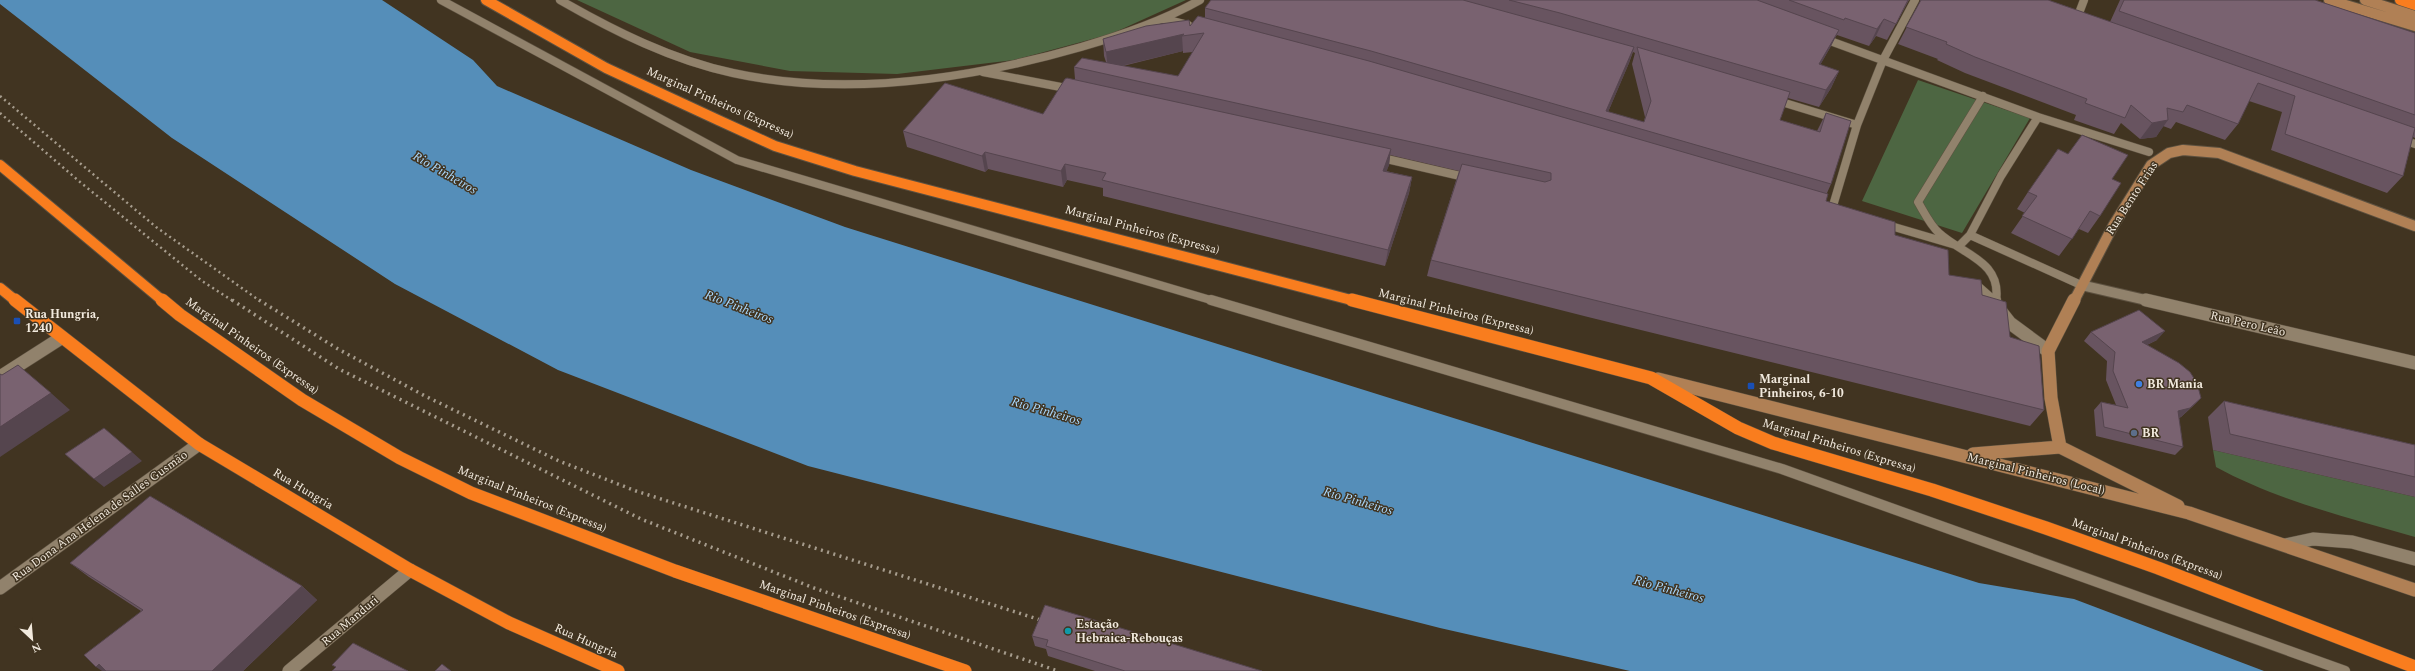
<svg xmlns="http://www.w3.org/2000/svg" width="2415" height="671" viewBox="0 0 2415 671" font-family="Spectral,serif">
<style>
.green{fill:#4d6642}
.water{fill:#558eb9}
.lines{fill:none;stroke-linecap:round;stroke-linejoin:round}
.lane-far1-casing{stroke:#5d5140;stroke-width:9}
.lane-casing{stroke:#5d5140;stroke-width:11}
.street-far1-casing{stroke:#5d5140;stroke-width:12}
.street-casing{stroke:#5d5140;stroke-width:14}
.secondary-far1-casing{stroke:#5d5140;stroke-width:12}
.secondary-casing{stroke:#5d5140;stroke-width:14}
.highway-far1-casing{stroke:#5d5140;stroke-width:12}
.highway-casing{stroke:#5d5140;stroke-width:14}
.lane-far1{stroke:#91826c;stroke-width:8}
.lane{stroke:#91826c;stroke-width:10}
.street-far1{stroke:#91826c;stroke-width:10}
.street{stroke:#91826c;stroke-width:13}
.secondary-far1{stroke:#b08055;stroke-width:10}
.secondary{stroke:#b08055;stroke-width:13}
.highway-far1{stroke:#f97d1e;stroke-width:10}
.highway{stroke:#f97d1e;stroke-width:13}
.rail-far1{stroke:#a69c8d;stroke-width:2.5;stroke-dasharray:2 3.5;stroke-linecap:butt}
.rail{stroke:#a69c8d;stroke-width:3.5;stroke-dasharray:2 4.5;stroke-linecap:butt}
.wall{fill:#685460;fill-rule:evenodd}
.shaded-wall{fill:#55454e}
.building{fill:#796270;stroke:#55454e}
.transit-dot{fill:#1a4fb4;stroke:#413421;stroke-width:1.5}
.shop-dot{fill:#3f7fe0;stroke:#413421;stroke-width:1.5}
.service-dot{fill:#5c6f8a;stroke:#413421;stroke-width:1.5}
.culture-dot{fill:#0f9aa8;stroke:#413421;stroke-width:1.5}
.labels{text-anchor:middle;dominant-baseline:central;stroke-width:3;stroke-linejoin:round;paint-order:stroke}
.street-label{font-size:12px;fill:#f2eade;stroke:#413421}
.poi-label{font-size:12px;font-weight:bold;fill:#f2eade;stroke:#413421;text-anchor:start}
.water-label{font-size:13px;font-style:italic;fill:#aad9fe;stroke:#413421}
</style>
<rect width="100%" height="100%" fill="#413421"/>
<path class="green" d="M577,0H1186L1111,34L1014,60L897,74L790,71L690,52Z
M1918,80L2030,118L1962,233L1862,201Z
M2213,450L2415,497V537C2349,518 2276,500 2216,467Z"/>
<path class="water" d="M0,0H382L473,60L497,86L691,170L845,227L1979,583L2074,599L2264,671H1630L1440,628L808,466L558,370L395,284L172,138L0,4Z"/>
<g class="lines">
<defs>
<path id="lane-far1" d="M441,0L737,160L1214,301
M560,0C614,31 672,60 733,73C848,98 970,79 1081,47C1122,35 1163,21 1200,0
M1164,19L1188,25
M2076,21L2084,0
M1822,38L2038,117L2149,152
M983,72L1071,89
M1983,96L1918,202C1924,212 1930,225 1939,233C1963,255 2002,261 1996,301
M1775,100L1857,125
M2401,139L2415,144
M1378,157L1469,178
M1832,209L1857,125L1883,60L1915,0
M1884,224L1959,246
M1970,235L2081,285
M1959,246L1970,235L2001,176L2038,117
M1978,286L1995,301"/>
<path id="lane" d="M1211,300L1782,469L2345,671
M1994,300L1996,302V300"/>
<path id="street-far1" d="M2081,285L2150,301"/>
<path id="street" d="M2146,300L2415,363
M1999,309L2010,323L2048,351
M0,377L61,338
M2285,545L2313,539L2352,542L2415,559
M0,588L199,444
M289,671L410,570"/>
<path id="secondary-far1" d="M2329,0L2415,26
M2365,0L2415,16
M2074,301L2113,226L2151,165L2169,153L2183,150L2219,153L2415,226"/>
<path id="secondary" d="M1658,379L2189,513L2415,590
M2060,447L2051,398L2048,351L2074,300
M1973,454L2060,447L2178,506"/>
<path id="highway-far1" d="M486,0L606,68L718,120L775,146L855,171L1355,301
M2400,0L2415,5
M0,165L163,301
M0,288L16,301"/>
<path id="highway" d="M15,300L199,444L410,570L509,623L618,671
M162,300L180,315L302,400L400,458L471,493L675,571L965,671
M1352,300L1651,378L1738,428L1773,443L1932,490L2046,528L2158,568L2415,667"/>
</defs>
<use href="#lane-far1" class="lane-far1-casing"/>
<use href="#lane" class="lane-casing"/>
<use href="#street-far1" class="street-far1-casing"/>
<use href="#street" class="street-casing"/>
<use href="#secondary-far1" class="secondary-far1-casing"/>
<use href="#secondary" class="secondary-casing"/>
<use href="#highway-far1" class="highway-far1-casing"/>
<use href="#highway" class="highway-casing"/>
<use href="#lane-far1" class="lane-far1"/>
<use href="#lane" class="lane"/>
<use href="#street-far1" class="street-far1"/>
<use href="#street" class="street"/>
<use href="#secondary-far1" class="secondary-far1"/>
<use href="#secondary" class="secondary"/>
<use href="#highway-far1" class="highway-far1"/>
<use href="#highway" class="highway"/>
<path class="rail-far1" d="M0,96L156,227L260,301
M0,113L80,182L202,281L233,301"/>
<path class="rail" d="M232,300L339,369L641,519L814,588L1058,671
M259,300L338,349L425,396L559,461L636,491L1050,623"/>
</g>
<path class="wall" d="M1211,0H1909L1887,40L1876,36L1869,46L1837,35L1836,36L1831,46L1820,65L1839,71L1831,88L1819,107L1788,98L1780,120L1817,131L1826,113L1831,184L1827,193L1826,201L1895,235L1949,275L1982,295L2010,337L2044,410L2030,426L1588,317L1427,276L1431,260L1459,171L1390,155L1389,165L1386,171L1412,177L1409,193L1385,266L1103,196V188L1067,180L1063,187L988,169L985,172L907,147L903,131L1043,114L1075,79L1074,67L1106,62L1104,56L1103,39L1190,26L1205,18V8ZM1183,51V53L1193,52L1178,76L1123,66ZM1633,52L1635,53L1632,64L1645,117L1644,122L1608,112L1629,63Z
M1920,0H2048L2110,22L2120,0H2315L2415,33V138L2413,137L2403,176L2387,193L2271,150L2282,112L2249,101L2238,124L2225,140L2176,122L2171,129L2163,126L2156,137L2140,139L2121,123L2114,134L2074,120L2076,115L1965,73L1937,60L1938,59L1898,44L1920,2Z
M2112,179L2100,216L2088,233L2079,229L2059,256L2011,233L2025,213L2017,209L2028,192Z
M2091,332L2157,340L2147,345L2201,398L2192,407L2181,417L2179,418L2183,447L2175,455L2096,436L2094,410L2101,402L2116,405L2106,380L2107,361L2084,341Z
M2224,401L2415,445V497L2213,450L2208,417Z
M70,563L302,586L317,600L243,671H102L141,611L89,577Z
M1032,636L1262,671H1095L1048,656L1046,649L1035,646Z"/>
<path class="shaded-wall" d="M1884,19L1876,36L1869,46L1877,29Z
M1839,30L1831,46L1811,81L1819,64Z
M1184,34L1182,36L1183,51L1108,69L1106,52Z
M1634,47L1629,63L1605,119L1606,111Z
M1839,71L1831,88L1819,107L1826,90Z
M2168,120L2156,137L2140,139L2152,123Z
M1391,149L1389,165L1381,187L1383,171Z
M985,152L988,169L985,172L982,156Z
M1065,164L1067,180L1063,187L1061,171Z
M1412,177L1409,193L1385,266L1388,250Z
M2165,331L2157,340L2134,351L2142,342Z
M51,393L70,410L0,457V427Z
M2201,398L2181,417L2170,420L2178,411Z
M132,452L142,461L104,487L94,479Z
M302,586L317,600L243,671H212Z
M99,664L109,671H102L96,667Z"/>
<path class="building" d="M1211,0H1463L1634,47L1606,111L1644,122L1651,101L1637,47L1790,92L1780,120L1820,132L1826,113L1851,121L1831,184L1371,51L1205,8Z
M1509,0H1757L1839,30L1819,64L1839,71L1826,90L1560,13Z
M1789,0H1908L1896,24L1884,19L1877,29L1845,18L1844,20Z
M1921,0H2048L2415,128L2403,176L2285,134L2295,96L2258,83L2238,124L2187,105L2183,112L2167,108L2168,120L2152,123L2131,105L2125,118L2085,103L2087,99L1975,57L1946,44L1947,42L1906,27Z
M2124,0H2315L2415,33V115L2119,11Z
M1198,16L1369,61L1828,194L1826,201L1895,222V235L1948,250L1949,275L1981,280L1982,295L2006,302L2010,337L2039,346L2044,410L1594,300L1431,260L1462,164L1545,182L1551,180V173L1074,67L1082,58L1178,76L1204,33L1182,36L1184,34L1106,52L1103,39L1146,26L1189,20L1190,26Z
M1067,78L1391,149L1383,171L1412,177L1388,250L1102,180L1106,173L1065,164L1061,171L985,152L982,156L903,131L945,83L1043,114L1065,79Z
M2082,135L2128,155L2112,179L2121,183L2100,216L2090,211L2072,239L2022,216L2037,196L2028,192L2058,149L2068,154Z
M2139,310L2165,331L2142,342L2179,363L2190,372L2197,383L2201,398L2190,408L2178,411L2183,447L2104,427L2101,402L2128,408L2113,371L2115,352L2091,332Z
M18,365L51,393L0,427V374L2,375Z
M2224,401L2415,445V477L2230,434Z
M104,428L132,452L94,479L65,454Z
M150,496L302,586L212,671H106L99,664L96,667L84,655L143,610L70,563Z
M1045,605L1262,671H1125L1046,646L1048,640L1032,636Z
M353,643L408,671H332L336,667L332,665Z
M442,664L451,671H435Z"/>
<g class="transit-dot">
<rect x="13" y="317" width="8" height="8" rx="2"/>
<rect x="1747" y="382" width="8" height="8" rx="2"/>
</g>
<circle class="shop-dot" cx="2139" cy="384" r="4"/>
<circle class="service-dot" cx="2134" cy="433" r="4"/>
<circle class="culture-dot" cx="1068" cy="631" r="4"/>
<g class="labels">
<g class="street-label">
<text transform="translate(720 103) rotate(24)">Marginal Pinheiros (Expressa)</text>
<text transform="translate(2132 198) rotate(-57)">Rua Bento Frias</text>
<text transform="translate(1142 230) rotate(15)">Marginal Pinheiros (Expressa)</text>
<text transform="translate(1456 312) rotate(14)">Marginal Pinheiros (Expressa)</text>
<text transform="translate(2248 324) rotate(13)">Rua Pero Leão</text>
<text transform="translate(252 346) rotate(35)">Marginal Pinheiros (Expressa)</text>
<text transform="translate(1839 446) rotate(17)">Marginal Pinheiros (Expressa)</text>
<text transform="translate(2036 474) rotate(14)">Marginal Pinheiros (Local)</text>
<text transform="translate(303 489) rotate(31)">Rua Hungria</text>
<text transform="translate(532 499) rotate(22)">Marginal Pinheiros (Expressa)</text>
<text transform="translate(100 516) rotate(-36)">Rua Dona Ana Helena de Salles Gusmão</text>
<text transform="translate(2147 549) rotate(20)">Marginal Pinheiros (Expressa)</text>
<text transform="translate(835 610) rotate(19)">Marginal Pinheiros (Expressa)</text>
<text transform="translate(350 621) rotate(-40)">Rua Manduri</text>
<text transform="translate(586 641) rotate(24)">Rua Hungria</text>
</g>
<g class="poi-label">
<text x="25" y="314">Rua Hungria,<tspan x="25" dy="14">1240</tspan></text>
<text x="1759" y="379">Marginal<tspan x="1759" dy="14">Pinheiros, 6-10</tspan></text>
<text x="2147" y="384">BR Mania</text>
<text x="2142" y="433">BR</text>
<text x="1076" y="624">Estação<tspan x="1076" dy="14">Hebraica-Rebouças</tspan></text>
</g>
<g class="water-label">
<text transform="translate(445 173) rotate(30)">Rio Pinheiros</text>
<text transform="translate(739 307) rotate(21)">Rio Pinheiros</text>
<text transform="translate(1046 411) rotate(16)">Rio Pinheiros</text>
<text transform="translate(1358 501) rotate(16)">Rio Pinheiros</text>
<text transform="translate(1669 589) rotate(15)">Rio Pinheiros</text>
</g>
</g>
<g transform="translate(32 639) rotate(154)" stroke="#413421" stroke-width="3" paint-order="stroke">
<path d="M0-3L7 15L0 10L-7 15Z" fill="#f2eade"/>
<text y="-6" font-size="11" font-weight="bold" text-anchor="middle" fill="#f2eade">N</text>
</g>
</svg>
